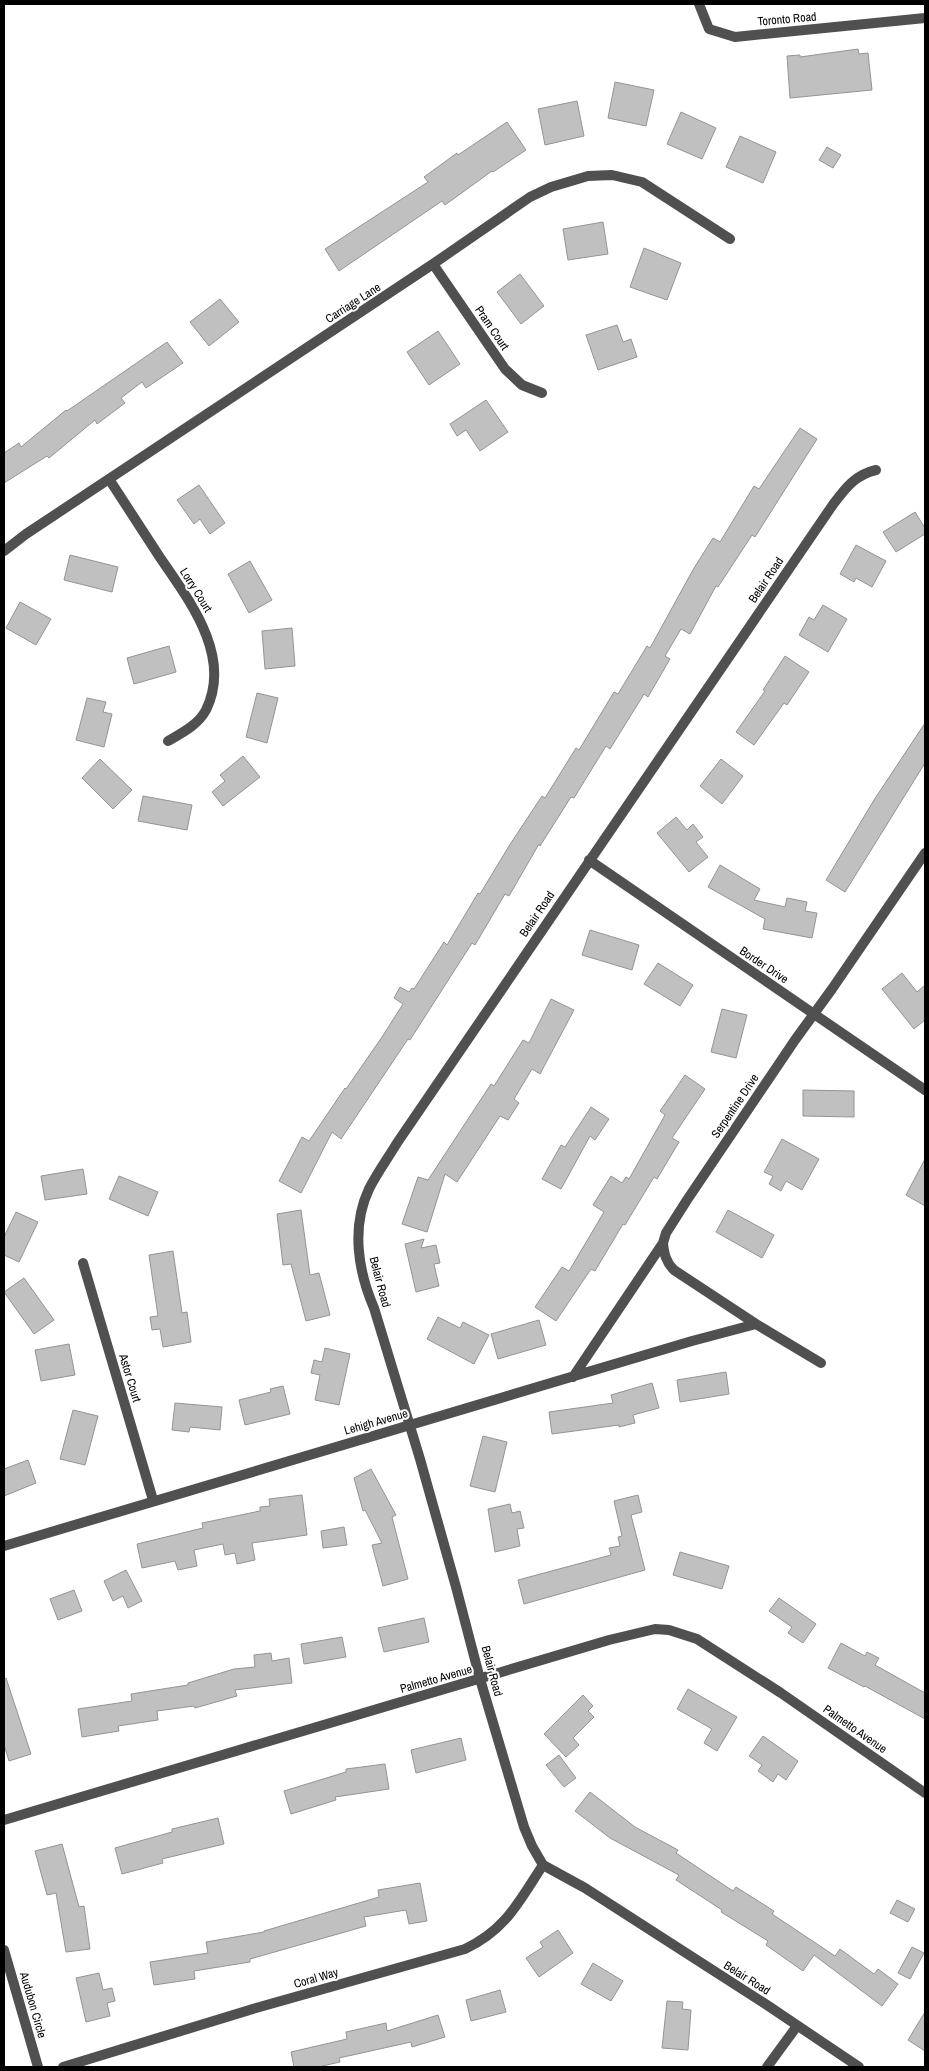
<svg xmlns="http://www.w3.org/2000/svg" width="929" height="2071" viewBox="0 0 929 2071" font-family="'Archivo Narrow',sans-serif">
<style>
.building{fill:#c0c0c0;stroke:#949494}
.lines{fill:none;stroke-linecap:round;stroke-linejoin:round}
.minor{stroke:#505050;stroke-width:10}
.tertiary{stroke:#505050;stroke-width:10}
.labels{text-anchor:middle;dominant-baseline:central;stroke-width:4;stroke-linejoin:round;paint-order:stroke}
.street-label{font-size:12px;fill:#000;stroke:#fff}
</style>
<rect width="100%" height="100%" fill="#fff"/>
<path class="building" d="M858,49L859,54L868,53L872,90L790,98L787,56L800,55V57Z
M615,82L654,90L646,126L608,118Z
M577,101L584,136L545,145L538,109Z
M681,112L716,128L702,159L667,144Z
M507,122L526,150L493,172L492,171L445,205L442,201L339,271L325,249L428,182L424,177L457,153L458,155Z
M740,136L776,152L763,183L726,167Z
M827,147L841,155L833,168L819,160Z
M603,222L608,254L568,260L563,229Z
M644,248L681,263L667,300L630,287Z
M520,274L544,306L521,324L497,292Z
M220,299L239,322L209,346L190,322Z
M617,325L623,342L631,339L637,357L598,370L586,335Z
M438,331L460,364L429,385L407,352Z
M167,342L183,363L146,388L142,382L121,398L125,403L97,424L95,420L49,458L47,456L4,483V453L19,443L21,447L66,410L67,411Z
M486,400L508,432L480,451L466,430L457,436L450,424Z
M800,428L817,439L755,537L752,535L718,587L716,586L690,634L681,629L665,656L670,659L648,697L644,694L610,749L606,746L574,798L571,797L540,846L539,844L509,896L505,894L475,945L472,943L410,1040L408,1039L341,1139L332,1132L301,1193L279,1181L302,1137L309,1141L345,1088L346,1089L382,1037L403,1004L394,998L400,987L409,992L412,988L414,989L444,942L447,945L478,893L480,894L509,846L542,796L545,798L576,748L579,750L614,692L618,694L647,646L650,648L694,568L713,538L720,542L754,486L759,489Z
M199,485L225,523L210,534L200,519L194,524L177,500Z
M915,512L925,528V534L896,552L883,532Z
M856,545L886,561L872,587L856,578L854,582L840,574Z
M70,555L118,567L112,592L64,580Z
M250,561L272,600L249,613L228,574Z
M20,602L51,619L36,645L6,628Z
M823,605L847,619L828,652L799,635L809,617L814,620Z
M292,628L295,666L265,669L262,631Z
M169,646L176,672L134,684L127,658Z
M785,656L809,672L787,705L784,703L754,745L736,732L765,691L763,690Z
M257,693L278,698L267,743L246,737Z
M87,698L106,702L103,712L112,714L104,747L76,740Z
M925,723V763L845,892L826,880L874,800Z
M243,756L260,777L223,806L212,792L225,781L220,775Z
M100,759L132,790L113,809L82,778Z
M721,759L743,776L722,804L700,786Z
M143,796L192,805L187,830L138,821Z
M676,817L687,830L693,824L703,837L696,842L708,857L689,872L657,833Z
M720,865L760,889L754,900L785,907L787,898L807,902L805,911L817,913L812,938L763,929L765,919L708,887Z
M590,930L639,945L632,970L582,955Z
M658,963L693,985L680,1006L644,984Z
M902,973L917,992L925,985V1020L914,1029L882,989Z
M551,999L574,1010L540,1074L532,1069L514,1099L519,1103L508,1120L500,1116L457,1182L445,1174L427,1232L402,1224L418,1177L428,1180L491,1084L494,1086L523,1040L529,1043Z
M722,1009L747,1015L736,1058L711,1052Z
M685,1075L705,1089L672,1138L679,1142L657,1179L654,1177L625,1225L623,1224L595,1271L591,1269L556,1321L535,1307L562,1267L569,1271L604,1212L593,1205L611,1176L622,1183L626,1177L629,1179L665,1115L660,1111Z
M803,1090L854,1091V1117L803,1116Z
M591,1107L609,1119L595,1140L590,1136L561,1189L542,1179L561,1145L565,1147Z
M782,1139L819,1159L802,1190L786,1181L781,1191L769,1184L773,1176L764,1172Z
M925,1159V1206L906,1195Z
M83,1169L87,1194L45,1200L41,1176Z
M119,1176L158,1192L148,1216L109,1199Z
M301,1210L310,1275L319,1273L330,1315L306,1321L291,1264L283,1265L277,1214Z
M728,1210L774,1235L762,1258L716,1232Z
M16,1212L38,1222L19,1262L4,1255V1237Z
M424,1239L421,1248L436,1245L440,1263L434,1264L439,1286L416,1292L405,1244Z
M173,1251L182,1313L187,1312L191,1342L163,1347L160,1329L152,1330L150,1317L158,1316L149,1255Z
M24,1278L54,1320L34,1334L4,1292Z
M438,1317L460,1328L463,1322L489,1335L474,1364L427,1339Z
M539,1320L546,1345L498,1359L491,1334Z
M69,1344L75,1375L41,1381L35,1350Z
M325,1348L350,1354L339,1405L315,1400L320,1375L311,1373L314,1360L322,1362Z
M726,1372L729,1394L680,1402L677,1380Z
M652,1383L659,1408L633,1415L635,1423L619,1427V1425L552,1434L549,1412L613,1403L611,1395Z
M283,1386L290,1414L245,1425L239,1400L271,1392L270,1389Z
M175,1403L222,1407L220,1430L190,1427L189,1432L172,1430Z
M73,1410L98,1416L85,1465L60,1459Z
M483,1436L507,1442L495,1492L470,1486Z
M28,1460L36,1483L4,1496V1469Z
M371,1469L396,1515L392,1517L408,1579L383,1586L372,1545L382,1543L365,1510L363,1511L354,1478Z
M302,1495L307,1535L252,1543L255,1560L237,1564L235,1553L225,1555L223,1544L194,1550L197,1566L178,1570L175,1561L142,1568L137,1544L203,1528L202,1523L260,1511V1507L270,1506L269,1499Z
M638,1495L642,1512L631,1515L645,1570L524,1604L518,1580L611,1555L609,1548L620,1546L618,1537L622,1536L614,1501Z
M510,1504L512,1513L520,1511L524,1528L517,1529L520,1546L495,1552L488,1509Z
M344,1527L347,1545L323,1548L321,1531Z
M680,1552L729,1566L722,1589L673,1575Z
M126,1570L142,1601L128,1608L123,1596L113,1601L104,1581Z
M74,1590L82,1611L58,1620L50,1599Z
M779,1598L816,1624L803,1643L788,1633L792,1627L769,1611Z
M424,1618L429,1642L384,1652L378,1628Z
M342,1637L346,1657L304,1664L301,1644Z
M841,1643L865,1656L867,1652L879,1658L875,1665L925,1693V1719L865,1686L864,1687L828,1668Z
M271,1653L272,1661L289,1658L292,1683L235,1690L237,1696L195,1708L194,1706L157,1711L158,1720L118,1726L119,1731L82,1737L78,1709L132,1701L131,1694L188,1685V1683L234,1669L255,1667L254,1655Z
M6,1678L31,1754L9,1761L4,1745V1679Z
M688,1689L737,1717L717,1751L704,1743L712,1729L677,1709Z
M583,1695L593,1706L588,1711L594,1717L573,1738L579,1745L566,1757L544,1734Z
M763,1736L798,1761L786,1780L778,1774L773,1782L758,1771L762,1765L749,1756Z
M461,1738L466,1760L416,1773L411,1750Z
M559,1755L576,1778L564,1787L546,1765Z
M385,1764L389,1789L335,1797L336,1800L291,1814L284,1791L346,1772V1769Z
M590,1792L635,1827L678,1850L676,1853L733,1891L736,1887L774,1911L772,1914L835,1956L840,1949L874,1974L878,1969L898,1984L882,2006L814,1955L803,1971L766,1945L768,1941L721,1912L722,1910L676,1880L679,1875L610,1838L575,1811Z
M218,1818L224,1844L162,1859L163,1863L122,1874L115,1848L172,1832V1829Z
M62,1844L79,1907L84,1906L90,1949L66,1952L56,1893L47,1895L35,1851Z
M420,1883L427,1921L409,1924L406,1910L364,1917L366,1926L250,1959V1962L194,1971L195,1979L154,1985L150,1962L208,1953L206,1942L264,1932V1931L379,1897L378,1890Z
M897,1900L915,1909L908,1922L890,1913Z
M558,1930L573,1953L539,1977L526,1958L543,1947L540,1942Z
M912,1947L924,1953L910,1979L898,1973Z
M593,1963L623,1981L611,2001L581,1984Z
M99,1973L103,1990L112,1988L115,2001L107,2003L110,2016L86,2022L76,1978Z
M500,1990L506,2012L471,2021L466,2000Z
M667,2001L683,2002L682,2009L691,2010L688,2050L662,2048Z
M925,2012V2051L908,2040Z
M438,2015L445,2037L412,2047L411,2042L339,2058L340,2062L318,2067H294L291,2052L347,2039L346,2032L386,2023L387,2031Z"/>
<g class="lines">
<path class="minor" d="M699,4L709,29L735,37L925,18
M433,264L505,369L522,385L542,393
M109,479C126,505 142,530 159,556C188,599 233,655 206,710C198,725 182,733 168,741
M4,551L26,534L433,264L530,197L551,187L588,176L612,175L642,182L730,239
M589,860L925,1090
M663,1243C664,1254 666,1262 674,1270L756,1324L821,1363
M83,1263L153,1500
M573,1377L663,1243L666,1233L687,1200L795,1040L832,989L925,853
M4,1546L692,1341L756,1324
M4,1820L609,1640L655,1629L669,1630L697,1639L781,1693L925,1793
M543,1865L532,1846L524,1827L480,1679L456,1587L420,1459L374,1308C358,1271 351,1227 369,1189C377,1173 388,1158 397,1143L832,506C844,490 854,475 876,470
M4,1950L38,2067
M767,2067L797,2026"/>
<path class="tertiary" d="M63,2067L256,2008L465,1949C506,1930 519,1901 543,1865L585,1888L767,2005L859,2067"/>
</g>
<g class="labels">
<g class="street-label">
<text transform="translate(787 19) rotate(-5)">Toronto Road</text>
<text transform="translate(353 303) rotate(-33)">Carriage Lane</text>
<text transform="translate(492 328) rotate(56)">Pram Court</text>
<text transform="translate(766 580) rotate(-56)">Belair Road</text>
<text transform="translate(196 590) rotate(58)">Lorry Court</text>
<text transform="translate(537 914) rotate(-56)">Belair Road</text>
<text transform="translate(764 965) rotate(34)">Border Drive</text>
<text transform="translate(735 1106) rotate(-56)">Serpentine Drive</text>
<text transform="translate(380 1282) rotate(75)">Belair Road</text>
<text transform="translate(130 1378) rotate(73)">Astor Court</text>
<text transform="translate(376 1422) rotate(-16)">Lehigh Avenue</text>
<text transform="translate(492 1671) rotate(75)">Belair Road</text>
<text transform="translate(436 1679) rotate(-16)">Palmetto Avenue</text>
<text transform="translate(855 1729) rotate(35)">Palmetto Avenue</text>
<text transform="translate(316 1978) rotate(-16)">Coral Way</text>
<text transform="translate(747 1978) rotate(32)">Belair Road</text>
<text transform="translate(33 2005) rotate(74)">Audubon Circle</text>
</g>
</g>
<rect width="929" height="2071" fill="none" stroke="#000000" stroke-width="10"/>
</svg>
